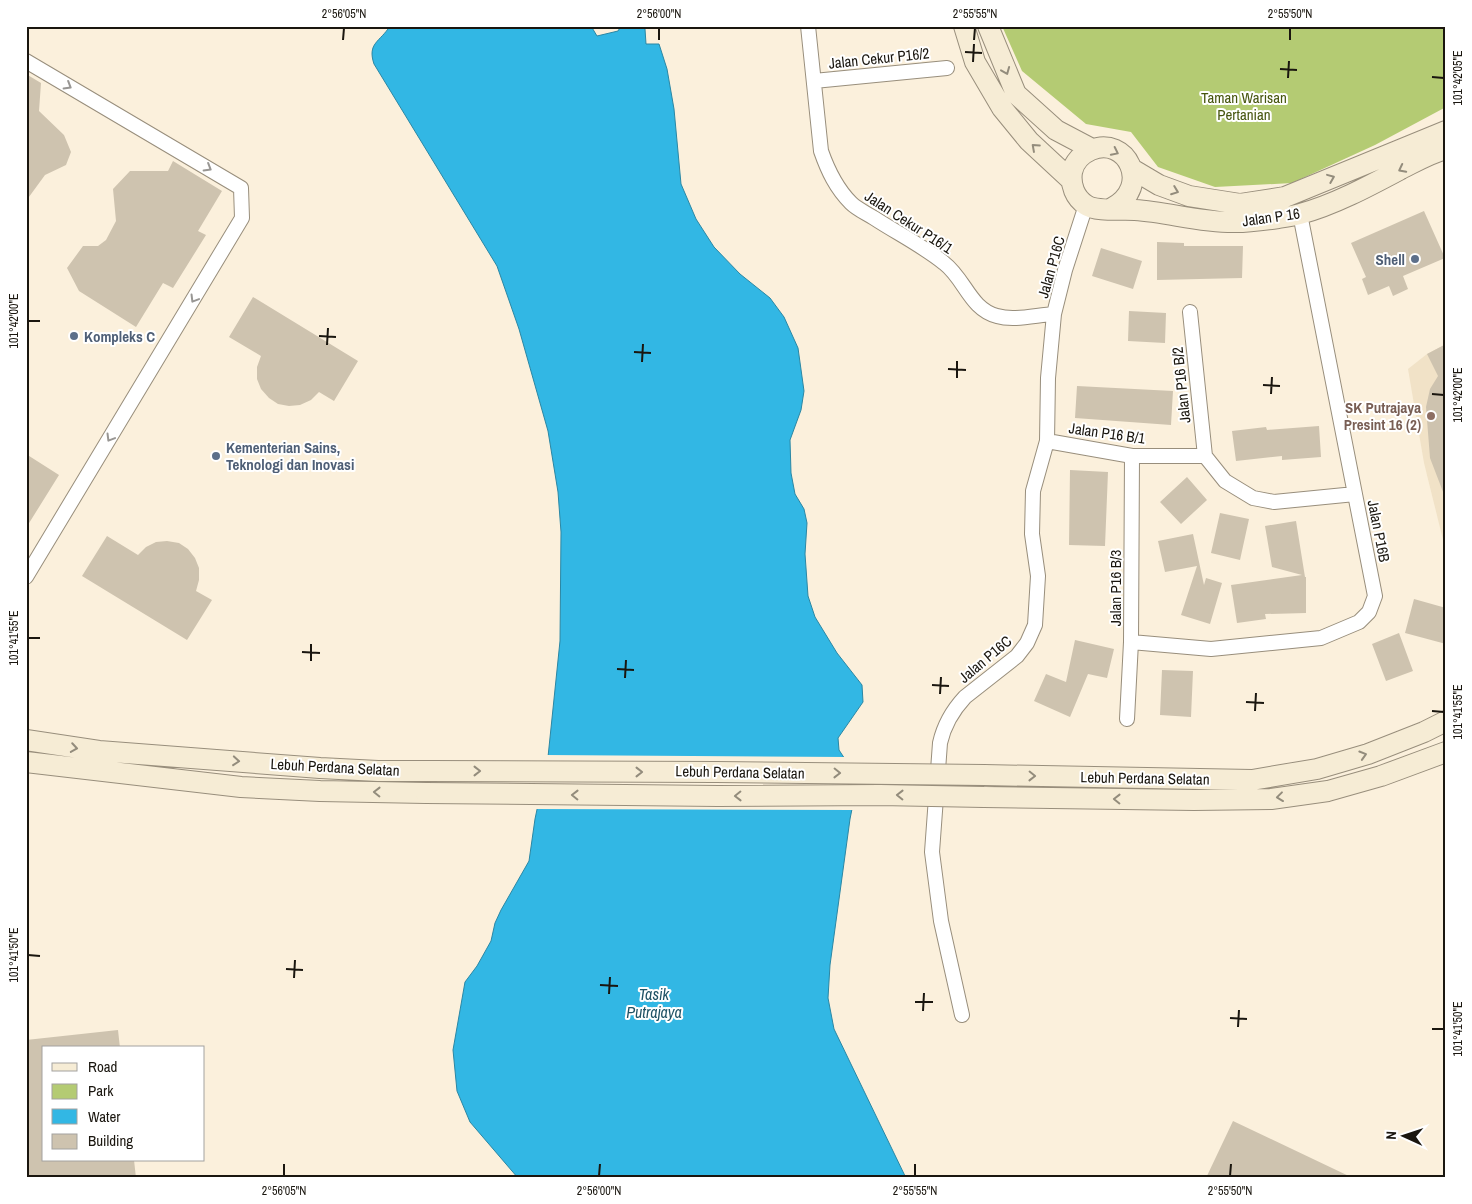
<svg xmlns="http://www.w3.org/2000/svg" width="1472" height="1204" viewBox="0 0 1472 1204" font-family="'Archivo Narrow',sans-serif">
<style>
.built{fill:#f1e2c7}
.green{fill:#b4cb73}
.water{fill:#32b7e4;stroke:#2b87a4}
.pier{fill:#fbf0dc}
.building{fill:#cec3af}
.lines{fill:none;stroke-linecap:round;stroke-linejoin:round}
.street-casing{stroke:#988e7c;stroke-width:16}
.secondary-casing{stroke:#988e7c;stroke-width:22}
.street{stroke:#fff;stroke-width:14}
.secondary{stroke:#f6ecd5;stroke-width:20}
.secondary-bridge-casing{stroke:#988e7c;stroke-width:22;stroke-linecap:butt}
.secondary-bridge{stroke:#f6ecd5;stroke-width:20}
.oneway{stroke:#938c7c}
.oneway2{stroke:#989693}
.ticks{fill:none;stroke:#1a160f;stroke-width:2}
.service-dot{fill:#5c6f8a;stroke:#fff;stroke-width:2}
.education-dot{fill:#8d6e63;stroke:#fff;stroke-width:2}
.labels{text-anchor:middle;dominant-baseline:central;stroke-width:4;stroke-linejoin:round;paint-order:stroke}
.street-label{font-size:15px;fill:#1a160f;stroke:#fff}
.park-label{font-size:15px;fill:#46550e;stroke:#fff}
.service-label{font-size:15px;font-weight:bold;fill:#4e5e75;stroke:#fff;text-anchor:start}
.education-label{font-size:15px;font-weight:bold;fill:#785e54;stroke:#fff;text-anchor:end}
.water-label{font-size:16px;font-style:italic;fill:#1f5265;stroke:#fff}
.neatline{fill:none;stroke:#1a160f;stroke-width:2}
.ticks-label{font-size:12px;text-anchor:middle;fill:#1a160f}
</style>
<rect width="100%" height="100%" fill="#fbf0dc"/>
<path class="built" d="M1446,344V552L1424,463L1408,369L1427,354Z"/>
<path class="green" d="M1002,26H1446V107L1375,145L1292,183L1215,187L1158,167L1131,132L1086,124L1022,71Z"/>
<path class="water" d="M390,26H591L597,36L618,31L621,26H641L645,29L646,44H659L667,69L674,109L681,184L696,219L714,247L740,274L770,298L784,317L798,348L804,391L801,410L790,440L791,473L795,494L804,509L807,523L805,554L808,596L815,617L837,653L862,685L863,702L838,738L839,750L858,779L850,819L830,965L828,998L834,1029L906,1178H518L470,1122L457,1091L453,1050L465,982L477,966L491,941L495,923L501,910L529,861L535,819L548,757L560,641L561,532L558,492L548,431L519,329L497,266L374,64C367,43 380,42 390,26Z"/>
<path class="pier" d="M546,755L846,757L860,778L854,810L534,809Z"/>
<path class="building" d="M26,74L41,83L39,111L64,135L71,152L66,165L45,175L26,201Z
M173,161L222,191L198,231L206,235L173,288L163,283L136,327L79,291L67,268L83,246H98L106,240L116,221L113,189L130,171H168Z
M1424,211L1445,258L1403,276L1408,289L1393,296L1389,286L1368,295L1362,279L1366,277L1351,243Z
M1157,242L1184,243V246H1243L1242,278L1157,280Z
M1101,248L1142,261L1133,289L1092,276Z
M253,297L358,361L334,401L319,392L311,400L300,405L289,406L278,404L269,398L261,389L257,379V367L261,356L229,337Z
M1129,311L1166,313L1165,343L1128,341Z
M1446,344V497H1445L1430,458L1426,407L1430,389L1438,376L1427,354Z
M1077,386L1173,391L1171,425L1075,418Z
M1319,426L1321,457L1282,460V456L1236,461L1232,431L1266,427L1267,430Z
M26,454L59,475L26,528Z
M1070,470L1108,472L1105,546L1069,545Z
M1187,477L1207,500L1181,524L1160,502Z
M1220,513L1249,519L1240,560L1211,553Z
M1296,521L1305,577H1306V613L1265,614L1266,619L1237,623L1231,585L1302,575L1272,567L1265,526Z
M1193,534L1204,585L1206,578L1222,583L1210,624L1181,615L1197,566L1165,572L1158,541Z
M107,536L138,555L146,547L156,542L167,541L179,543L188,549L195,558L199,568V580L196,591L212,600L187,640L82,576Z
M1414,599L1446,608V644L1405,633Z
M1399,633L1413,671L1386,681L1372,644Z
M1075,640L1114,649L1107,678L1088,674L1070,717L1034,701L1046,674L1066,682Z
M1162,670L1193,671L1191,717L1160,715Z
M118,1030L120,1048H44V1160H134L136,1178H26V1040Z
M1233,1121L1353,1178H1206Z"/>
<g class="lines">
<defs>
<path id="street" d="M808,26L821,151C828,171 836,188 851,203C857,209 866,213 874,218C897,233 923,246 944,263C965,279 970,309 997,316C1014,321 1036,315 1054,314
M26,61L241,188L242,218L26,577
M814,81L947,68
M1190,312L1205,456
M1047,441L1132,456H1205L1225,481L1253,498L1274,502L1355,494
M1131,642L1211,649L1321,638L1359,622L1369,612L1375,596L1300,214
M1127,719L1131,642L1132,456
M962,1015L941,921L932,852L940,743C944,725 952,711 965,697L1017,656L1027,643L1035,625L1038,576L1032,534L1033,491L1047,441L1048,378L1054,314L1065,270L1086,205"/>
<path id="secondary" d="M964,26L975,62L1002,108L1029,141L1071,180
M988,26L1016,94L1056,130L1092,149
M1132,169L1159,185L1189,196L1240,204L1285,197L1446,131
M1112,208C1153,186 1126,135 1091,150C1082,154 1074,162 1072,172C1070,185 1075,198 1086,205C1096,212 1122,209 1135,210C1168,212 1202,223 1236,222C1250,222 1264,220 1278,218C1285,217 1293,216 1300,214C1334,205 1371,185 1401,169C1415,162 1430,153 1446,149
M26,740L99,751L320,768L378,771H428
M26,762L241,787L320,791L426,793
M984,775L1252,780L1317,769L1368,754L1424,732L1446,721
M984,797L1194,800L1271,799L1328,791L1381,776L1446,752"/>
</defs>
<use href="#street" class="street-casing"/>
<use href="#secondary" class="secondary-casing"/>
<use href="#street" class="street"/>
<use href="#secondary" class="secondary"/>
<defs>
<path id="secondary-bridge" d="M428,771L716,772L984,775
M426,793L718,796L880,795L984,797"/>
</defs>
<use href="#secondary-bridge" class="secondary-bridge-casing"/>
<use href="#secondary-bridge" class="secondary-bridge"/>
</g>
<defs><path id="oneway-chevron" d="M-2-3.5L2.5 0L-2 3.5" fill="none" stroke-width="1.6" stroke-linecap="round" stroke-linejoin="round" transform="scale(1.25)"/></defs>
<g class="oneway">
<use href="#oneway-chevron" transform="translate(1006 71) rotate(68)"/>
<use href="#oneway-chevron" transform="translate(1035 147) rotate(-138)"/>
<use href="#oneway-chevron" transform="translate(1115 152) rotate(26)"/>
<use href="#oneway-chevron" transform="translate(1402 169) rotate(153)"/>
<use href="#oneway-chevron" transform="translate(1331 178) rotate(-22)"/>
<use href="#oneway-chevron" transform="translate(1175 191) rotate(21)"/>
<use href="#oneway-chevron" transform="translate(74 748) rotate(9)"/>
<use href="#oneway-chevron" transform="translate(1363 755) rotate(-17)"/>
<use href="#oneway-chevron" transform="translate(236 761) rotate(5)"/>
<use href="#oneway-chevron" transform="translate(477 771)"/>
<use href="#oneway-chevron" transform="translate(639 772)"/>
<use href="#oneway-chevron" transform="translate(837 773) rotate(1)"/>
<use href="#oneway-chevron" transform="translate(1032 776) rotate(1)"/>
<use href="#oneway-chevron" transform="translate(377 792) rotate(-179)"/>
<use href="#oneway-chevron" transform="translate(575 795) rotate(-179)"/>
<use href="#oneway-chevron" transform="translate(900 795) rotate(-179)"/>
<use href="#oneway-chevron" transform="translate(738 796) rotate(179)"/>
<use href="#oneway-chevron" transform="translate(1280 797) rotate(173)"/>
<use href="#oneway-chevron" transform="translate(1117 799) rotate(-179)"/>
</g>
<g class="oneway2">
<use href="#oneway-chevron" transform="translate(68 86) rotate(31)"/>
<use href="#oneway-chevron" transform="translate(208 168) rotate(31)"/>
<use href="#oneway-chevron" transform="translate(194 299) rotate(121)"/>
<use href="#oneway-chevron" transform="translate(110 438) rotate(121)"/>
</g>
<path class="ticks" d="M343,40L344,28M659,40V28M974,40L975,28M1290,40V28M965,52L982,53M973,62L974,44M1280,69L1297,70M1432,77L1444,78M1288,78L1289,61M28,321H40M319,336L336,337M327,345L328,328M634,352L651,353M642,362L643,344M948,369L966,370M957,378V361M1263,385L1280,386M1271,394L1272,377M1432,394L1444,395M28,638H40M302,652L320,653M311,661V644M617,669L634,670M625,678L626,660M932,685L949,686M940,694L941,677M1246,702L1264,703M1255,711L1256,693M1432,711L1444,712M28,955L40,956M286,969L303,970M294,978L295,960M600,985L618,986M609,994L610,977M915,1002H933M923,1011L924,993M1230,1018L1247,1019M1238,1027L1239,1010M1432,1029H1444M284,1176V1164M599,1176L600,1164M915,1176V1164M1230,1176L1231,1164"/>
<g class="service-dot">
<circle cx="1415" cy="259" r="5"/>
<circle cx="74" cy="336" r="5"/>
<circle cx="216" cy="456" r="5"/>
</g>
<circle class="education-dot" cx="1431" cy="416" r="5"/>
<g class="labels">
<g class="street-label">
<text transform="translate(879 58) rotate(-6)">Jalan Cekur P16/2</text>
<text transform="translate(1271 217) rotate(-8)">Jalan P 16</text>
<text transform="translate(909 222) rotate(33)">Jalan Cekur P16/1</text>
<text transform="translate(1051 267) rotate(-74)">Jalan P16C</text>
<text transform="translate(1181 385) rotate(-96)">Jalan P16 B/2</text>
<text transform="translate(1107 433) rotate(8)">Jalan P16 B/1</text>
<text transform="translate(1379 531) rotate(79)">Jalan P16B</text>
<text transform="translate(1115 588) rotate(-90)">Jalan P16 B/3</text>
<text transform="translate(985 659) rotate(-40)">Jalan P16C</text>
<text transform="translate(335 767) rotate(3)">Lebuh Perdana Selatan</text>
<text transform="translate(740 772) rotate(1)">Lebuh Perdana Selatan</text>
<text transform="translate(1145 778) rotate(1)">Lebuh Perdana Selatan</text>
</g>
<g class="park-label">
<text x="1244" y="97">Taman Warisan<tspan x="1244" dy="17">Pertanian</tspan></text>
</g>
<g class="service-label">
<text x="1405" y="259" text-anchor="end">Shell</text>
<text x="84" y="336">Kompleks C</text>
<text x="226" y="447">Kementerian Sains,<tspan x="226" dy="17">Teknologi dan Inovasi</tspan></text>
</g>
<g class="education-label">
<text x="1421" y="407">SK Putrajaya<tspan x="1421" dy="17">Presint 16 (2)</tspan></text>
</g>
<g class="water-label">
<text x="654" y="994">Tasik<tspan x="654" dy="18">Putrajaya</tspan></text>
</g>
</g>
<rect width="1472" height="1204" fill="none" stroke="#ffffff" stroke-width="55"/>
<rect x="42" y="1046" width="162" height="115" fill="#ffffff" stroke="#a3a29f"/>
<rect x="52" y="1063" width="25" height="8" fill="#f6ecd5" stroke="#a3a29f"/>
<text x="88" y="1072" font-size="15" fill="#1a160f">Road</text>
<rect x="52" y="1084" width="25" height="15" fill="#b4cb73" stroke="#a3a29f"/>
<text x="88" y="1096" font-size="15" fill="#1a160f">Park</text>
<rect x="52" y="1109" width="25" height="15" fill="#32b7e4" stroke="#a3a29f"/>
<text x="88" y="1122" font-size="15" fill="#1a160f">Water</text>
<rect x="52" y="1134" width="25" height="15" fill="#cec3af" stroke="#a3a29f"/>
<text x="88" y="1146" font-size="15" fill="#1a160f">Building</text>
<g transform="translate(1404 1136) rotate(273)" stroke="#ffffff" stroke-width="4" paint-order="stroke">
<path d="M0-4L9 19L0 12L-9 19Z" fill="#1a160f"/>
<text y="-8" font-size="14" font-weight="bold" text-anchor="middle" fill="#1a160f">N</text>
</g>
<rect x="28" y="28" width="1416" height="1148" class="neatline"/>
<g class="ticks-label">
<text x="344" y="18">2°56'05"N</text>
<text x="659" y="18">2°56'00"N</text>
<text x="975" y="18">2°55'55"N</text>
<text x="1290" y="18">2°55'50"N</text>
<text transform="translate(1458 78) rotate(-90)" y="4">101°42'05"E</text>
<text transform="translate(14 321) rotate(-90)" y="4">101°42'00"E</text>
<text transform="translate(1458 395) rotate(-90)" y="4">101°42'00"E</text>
<text transform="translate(14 638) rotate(-90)" y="4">101°41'55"E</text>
<text transform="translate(1458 712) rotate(-90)" y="4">101°41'55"E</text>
<text transform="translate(14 955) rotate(-90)" y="4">101°41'50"E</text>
<text transform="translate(1458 1029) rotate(-90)" y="4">101°41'50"E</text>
<text x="284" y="1195">2°56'05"N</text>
<text x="599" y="1195">2°56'00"N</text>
<text x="915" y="1195">2°55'55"N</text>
<text x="1230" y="1195">2°55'50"N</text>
</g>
</svg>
